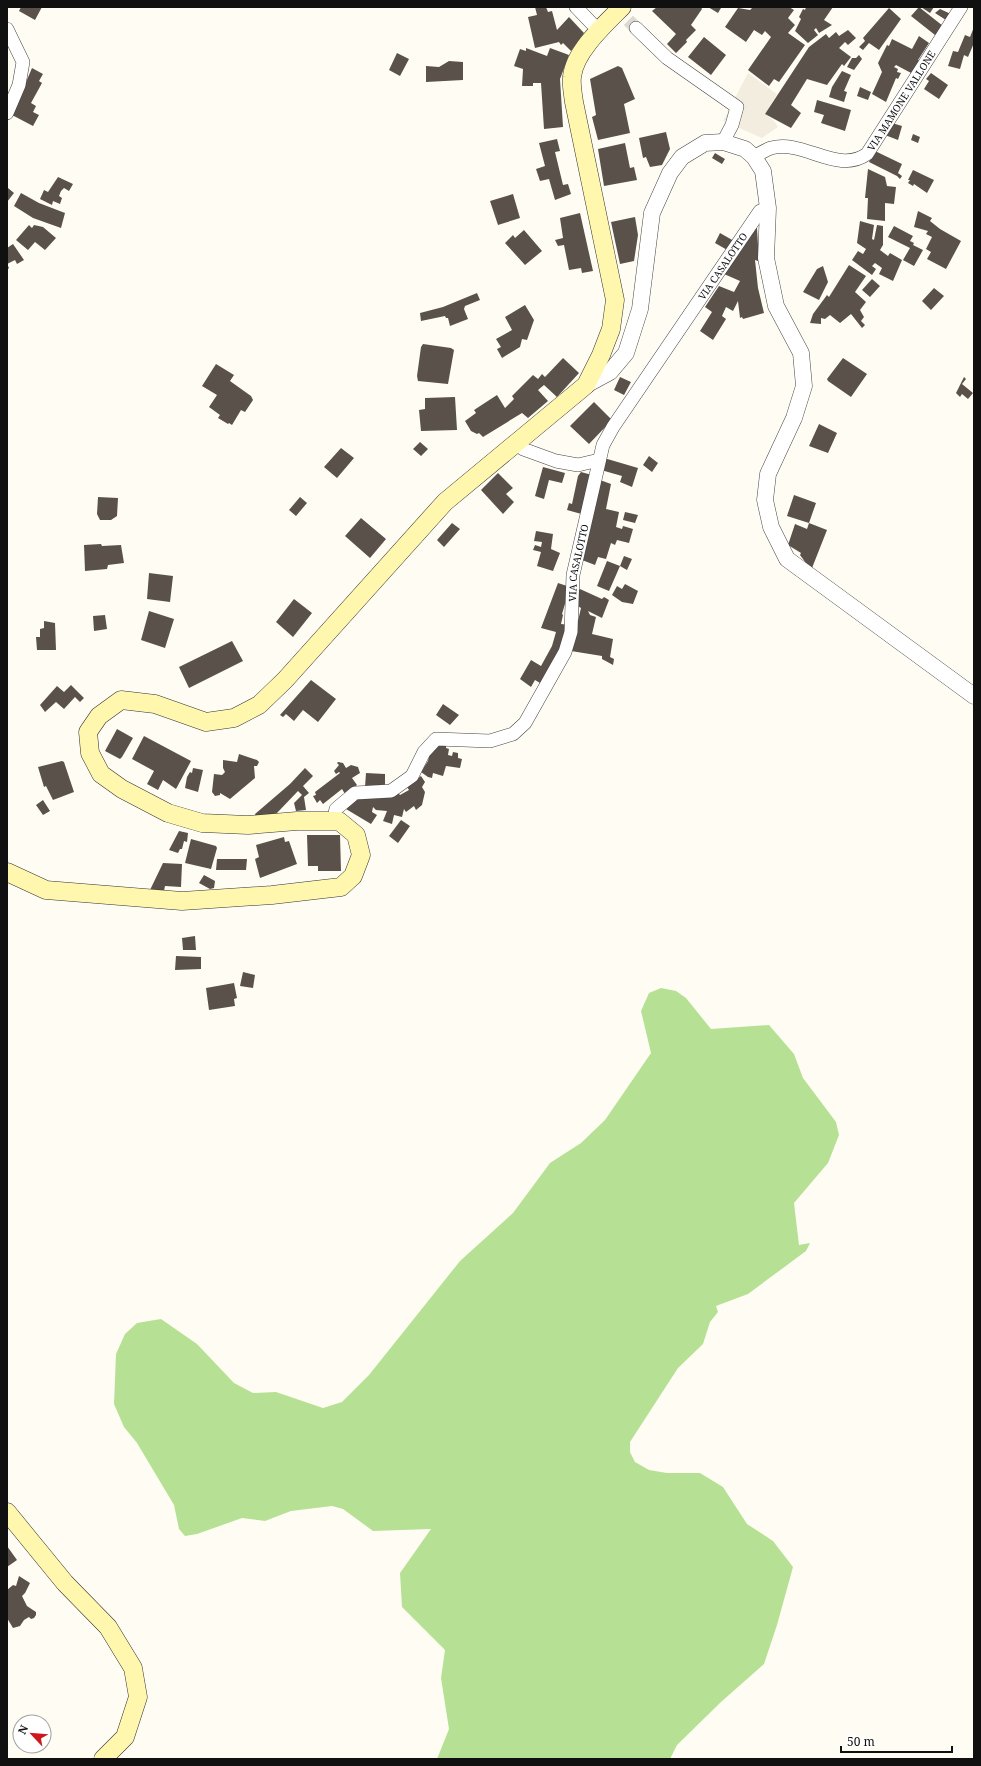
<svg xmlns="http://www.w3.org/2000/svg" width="981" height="1766" viewBox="0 0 981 1766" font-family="'Noto Serif',serif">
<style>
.forest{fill:#b6e194}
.plaza{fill:#f2eddf}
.building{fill:#5a514b}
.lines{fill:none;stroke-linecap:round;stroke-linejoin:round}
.minor-tunnel{stroke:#dbd9d1;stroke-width:13;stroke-dasharray:13 6;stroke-linecap:butt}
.minor-casing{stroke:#434343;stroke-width:14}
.tertiary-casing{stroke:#434343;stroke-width:17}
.secondary-casing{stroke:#323232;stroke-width:19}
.minor{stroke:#fff;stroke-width:13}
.tertiary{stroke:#fff;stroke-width:16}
.secondary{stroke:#fff7ae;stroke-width:18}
.labels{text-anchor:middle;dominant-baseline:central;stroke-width:4;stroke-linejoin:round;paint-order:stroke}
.street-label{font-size:10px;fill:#101010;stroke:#fff}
</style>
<rect width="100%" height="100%" fill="#fffdf3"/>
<path class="forest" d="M661,988L676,991L686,998L711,1029L769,1025L794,1054L803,1078L836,1122L839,1135L828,1163L794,1203L799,1245L810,1243L806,1251L748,1294L716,1306L718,1312L710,1322L703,1344L678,1368L630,1442V1452L635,1462L649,1470L667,1473H700L723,1487L747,1524L773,1541L793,1567L777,1625L764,1664L721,1702L677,1745L670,1759H437L449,1729L441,1678L445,1650L402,1607L400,1573L431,1529L373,1531L343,1509L332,1506L291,1511L265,1521L242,1518L197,1534L185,1536L179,1529L174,1505L137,1443L124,1427L114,1404L116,1354L125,1334L137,1323L161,1319L197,1344L234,1383L253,1393L276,1392L323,1408L342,1402L369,1375L460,1261L513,1213L550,1163L581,1143L605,1120L651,1053L641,1011L649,993Z"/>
<path class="plaza" d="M748,73L777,94L765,114L774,121L778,127L762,138L723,121Z"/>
<path class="building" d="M21,7H42L35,20L19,11Z
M535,7H546L548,12L552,11L557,30L569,17L584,33L571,51L563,43L561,45L559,42L535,48L528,17L537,15Z
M657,7H701L702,9L691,25L696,30L686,40L687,42L676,53L667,44L676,34L652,11Z
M708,7H719L721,8L718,13Z
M753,7H789L794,10L788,18L795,25L788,33L805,45L779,82L774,79L769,86L748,70L771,37L765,31L762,35L754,30L746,42L725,27L738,8L750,10Z
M806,7H833L824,20L832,25L819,33L816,28L814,30L818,35L808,43L795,31L801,19L799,17L803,9L805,10Z
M919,7L943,26L935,35L911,16Z
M921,7H934L930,13Z
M889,8L901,19L879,50L869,43L863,50L859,47L865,41L863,38Z
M940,9L953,15L949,22L935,13Z
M974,27V43L968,57L964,55L960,69L948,66L953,51L958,52L965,35L970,37Z
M848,30L856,38L848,45L845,42L839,48L851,57L844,66L842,64L827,85L807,79L791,105L801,113L791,128L765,114L809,47L826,34L829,38L836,32L839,36Z
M919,36L929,43L918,60L920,61L913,74L896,65L894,67L898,69L897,72L901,73L898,79L896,78L886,102L872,94L882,72L878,63L887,45L889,46L892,39L912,49Z
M704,37L726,55L711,75L688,57Z
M526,48L547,56L550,48L569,55L560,79L563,127L544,129L541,83H533V86H522L523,69L514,66L520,49L526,51Z
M397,53L409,59L400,76L389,70Z
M859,55L862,59L854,70L847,67L852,58H856Z
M449,61L463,62V80L426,82V66L439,67Z
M618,66L622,68L635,99L624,104L630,133L598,140L592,117L596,115L590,79Z
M32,68L43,74L39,81L42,83L31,103L36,106L33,112L39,115L33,126L12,115Z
M842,71L851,75L844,91L847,92L844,102L829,97L832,87Z
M931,73L948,85L939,99L924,89L929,81L926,79Z
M860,87L871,92L868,100L857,96Z
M817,100L851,110L845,131L821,123L824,115L814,112Z
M892,123L902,126L898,140L885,135Z
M666,132L670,149L662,165L650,167L646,157L643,158L639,138Z
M913,134L920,137L918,143L911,140Z
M557,139L560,151L555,152L563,185L568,184L571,194L555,200L549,179L540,181L536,169L545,166L539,143Z
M625,143L630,168L634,167L637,180L604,186L598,149Z
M875,151L902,164L898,173L902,176L900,179L897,176L869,162Z
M715,153L725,159L722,164L712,158Z
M868,169L885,177L887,186L896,187L894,204L885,203V221L867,219L868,198H865Z
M913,170L934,180L927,193L914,184L913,186L908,183L910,180H908Z
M58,177L73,184L69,191L64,188L61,191L59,196L62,198L60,204L53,201L52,205L40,199L44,190L48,192Z
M8,188L14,193L7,202V189Z
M21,193L39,203L65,213L61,228L33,218L14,206Z
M513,194L520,218L498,225L490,201Z
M918,211L932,218L930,221L940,229L961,241L946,269L927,259L931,252L926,249L932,237L926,234L928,231L914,227Z
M580,213L593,271L582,273L581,268L569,270L564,245L558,246L555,240L563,238L560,218Z
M635,217L638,235L634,261L620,264L611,222Z
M860,221L874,225L872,239L874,240L877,225L883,226V245L880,250L888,256L890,253L902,260L893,281L879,274L882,268L875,263L872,266L876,269L872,275L852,260L858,251L863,254L866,249L857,243Z
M29,225L32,228L34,225L43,227L56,238L45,250L35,242L28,250L16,240Z
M894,226L913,236L910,241L914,243L913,245L923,250L914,266L903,260L910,248L888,237Z
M755,227L757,228L758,245V261L755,260L758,288L764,313L743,319L742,317L740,318L738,301L733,311L726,307L722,316L726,319L713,340L700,331L712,312L705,307L719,286L734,292L740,281L724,274Z
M524,230L542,251L525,265L505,243L513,235L515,238Z
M720,233L734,241L729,251L715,243Z
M13,244L24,260L17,264L15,260L7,264L9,268L7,270V248Z
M849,265L866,276L855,292L866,302L860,310L864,317L861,321L865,325L862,328L851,314L840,323L830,315L825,319L821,318V324L810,323L813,314L827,295L829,297Z
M823,266L828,282L819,300L803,292L817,269Z
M872,279L880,286L870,297L862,290Z
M934,288L944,296L931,310L922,301Z
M477,293L480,300L465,306L464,309L468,319L450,326L448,318H446L445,316L421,321L420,313L443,307Z
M525,305L534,320L527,340L522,339L520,347L502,358L497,349L501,347L496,339L512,330L505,317Z
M423,344L451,348L454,350L448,384L418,381L417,376L421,347Z
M563,358L579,373L557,397L544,385L538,390L548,401L528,418L522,413L483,437L479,433L477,434L471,431L465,421L476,413L474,410L497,395L505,408L514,399L512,396L533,375L538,379L542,374L545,377Z
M843,358L867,374L851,397L828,381L827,379Z
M216,364L234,375L230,381L251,396L253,400L245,412L241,410L232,425L229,423L228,424L218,418L220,415L209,407L217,395L202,386Z
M620,377L631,382L624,395L614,390Z
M964,377L966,379L962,384L973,393L968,399L962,394L960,397L956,393Z
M455,397L457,430L421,431L419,410L425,409V398Z
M594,402L612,420L589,444L570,426Z
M819,424L837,433L828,453L809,446Z
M420,442L428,449L421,456L413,449Z
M341,448L354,458L337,478L324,467Z
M649,456L658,463L652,472L643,465Z
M604,458L638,468L632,487L620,482L622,476L601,470Z
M543,467L565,473L562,483L549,480L544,499L535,496Z
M581,472L592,475L585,515L567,510L569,503L572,504L578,476Z
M498,473L513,488L506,494L514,502L503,514L481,490Z
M600,480L611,484L606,509L619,512L616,527L622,529L623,526L633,529L629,543L617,540L615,545L611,543L606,559L598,557L595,565L582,560Z
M794,495L816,503L809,523L787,516Z
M98,497L118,498L117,516L111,520H100L97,514Z
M300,497L307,503L296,516L289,510Z
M625,512L638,515L635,523L623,520Z
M361,518L386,539L370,558L345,536Z
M452,523L460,529L444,547L437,540Z
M809,523L827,530L812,568L809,567L800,555L801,553L788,545L795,524L807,529Z
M536,531L553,534L551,549L560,553L553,571L537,566L541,552L533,550L535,545L541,547L542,542L534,541Z
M101,544L102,546L121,545L124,563L108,565L107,569L85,571L84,545Z
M624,556L632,559L627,570L620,566Z
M607,561L620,566L609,591L597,586Z
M149,573L173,576L170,602L147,599Z
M558,583L570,587L562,614L563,615L561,624L570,625L545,686L535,680L531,687L520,679L531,660L541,666L552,646L556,632L541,628Z
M625,584L638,591L633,604L622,602L612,595L617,586L622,589Z
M580,589L602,599L604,597L609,600L602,618L588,611L590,615L596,617L592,634L613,639L610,657L614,659L613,665L602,659V656L571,651L581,608L576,605L577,592Z
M294,599L312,613L293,637L276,622Z
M149,611L174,619L165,648L141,640Z
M105,615L107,629L94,631L93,616Z
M44,621L55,623L56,650H37L36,637H40V629L44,628Z
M232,641L243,661L189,688L179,667Z
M311,680L336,699L318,722L303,710L294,721L286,714L283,717L280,715Z
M71,685L84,698L80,702L75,697L64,709L56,702L45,712L40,705L57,686L64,692Z
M443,704L459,715L450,725L436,715Z
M117,729L133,738L122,757L120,759L105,751Z
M144,736L191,761L176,789L163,780L158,790L147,784L154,771L132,759Z
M438,744L446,746V748L449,749L448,755L452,756L453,752L458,753V758L462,759L460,768L446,766L443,776L433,773L432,778L428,777L421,772L428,761L430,752Z
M239,754L257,760L259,762L257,766H254L255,778L230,799L220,793V795L215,796L212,792L214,774L222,775L225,772L223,768V760L237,762Z
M62,761L64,762L74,792L53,800L46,786L44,787L38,767Z
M338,762L343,763L346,768L351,765L358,767L360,773L352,778L357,785L345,794L342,789L323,804L320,800L317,803L313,796L316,795L315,792L340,773L339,772L336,774L334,771L339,765L337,763Z
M193,768L203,770L198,792L185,788L187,777L190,772L192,773Z
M305,768L313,776L303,786L309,793L304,797L306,810L296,811L294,803L302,795L298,791L276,814L256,817L255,814L290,784Z
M366,773L385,774V787H365Z
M421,776L425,782L422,787L425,792L422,805L416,810L414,806L406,812L404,809L402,817L394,815L392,824L383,821L387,811L376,810L373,807L372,812L377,815L371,824L346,809L352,799L398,793L400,795L409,790L407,787Z
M43,800L50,811L43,815L36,805Z
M401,820L410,826L398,843L389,836Z
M179,831L188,833L187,842L184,841L182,849H180L178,853L169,850Z
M307,835H340L341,871H318V866H308Z
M284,837L285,842L289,841L297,864L260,878L255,859L259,857L256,845Z
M191,839L216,846L217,848L211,869L185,863Z
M217,859H247L246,870H216Z
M163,863L182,864L181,887L165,886L164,891L150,890Z
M204,875L215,881L214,888L210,889L199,883Z
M195,936L196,950H183L182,938Z
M176,956L201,957V969L175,970Z
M243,972L255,975L253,988L240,986Z
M234,983L237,998L234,999L235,1006L209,1010L206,988Z
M7,1546L17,1560L7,1567Z
M19,1576L30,1583L25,1593L22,1596L27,1606L36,1612V1615L34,1618L31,1619L29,1617L24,1620L20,1626L13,1628L7,1618V1590L13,1585L16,1586Z"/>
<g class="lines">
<path class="minor-tunnel" d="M615,7L636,28"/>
<defs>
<g id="minor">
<path d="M576,7L599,31"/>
<path d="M636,28L667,58L737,107L732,125L723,142"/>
<path d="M7,29L23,62L19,85L7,113"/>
<path id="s1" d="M754,157C759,154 765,150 771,148C804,139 837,175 867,154L961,7"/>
<path d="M517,442L523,449L556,461L578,465L599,460"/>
<path id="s2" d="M333,821L336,809L355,793L391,791L412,776L424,752L436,739L490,741L513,734L525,723L565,652L571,632L573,575L603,445L613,427L760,211L768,208"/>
</g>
<path id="tertiary" d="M586,385L610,372L626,353L640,309L652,213L670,173L682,157L705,143L723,142L745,149L754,157L763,171L768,208L766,258L776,306L801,353L804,386L794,418L768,474L765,500L771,527L787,559L974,696"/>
<path id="secondary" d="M7,872L46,890L182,901L272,895L341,887L353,876L361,855L356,835L339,821H297L248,825L202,823L168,813L122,789L101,774L90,753L88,732L99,716L121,700L155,704L206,722L234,718L259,705L285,680L445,502L586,385L601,355L611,329L615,300L574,102C573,94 571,85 572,77C574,52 605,24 622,7
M7,1512L65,1583L108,1627L133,1668L138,1697L125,1737L103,1759"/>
</defs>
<use href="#minor" class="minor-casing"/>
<use href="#tertiary" class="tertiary-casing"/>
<use href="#secondary" class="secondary-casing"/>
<use href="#minor" class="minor"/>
<use href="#tertiary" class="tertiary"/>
<use href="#secondary" class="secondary"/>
</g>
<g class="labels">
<g class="street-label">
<text stroke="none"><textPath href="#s1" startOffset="182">VIA MAMONE VALLONE</textPath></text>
<text stroke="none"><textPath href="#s2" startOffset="746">VIA CASALOTTO</textPath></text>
<text stroke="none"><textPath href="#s2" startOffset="410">VIA CASALOTTO</textPath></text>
</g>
</g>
<rect width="981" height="1766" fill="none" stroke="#101010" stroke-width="16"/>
<g transform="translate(32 1734) rotate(296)"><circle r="19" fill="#ffffff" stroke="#9f9f9f"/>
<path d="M0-3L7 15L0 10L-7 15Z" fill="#d0171e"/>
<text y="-6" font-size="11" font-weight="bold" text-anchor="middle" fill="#101010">N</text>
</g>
<path d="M841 1746v6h111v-6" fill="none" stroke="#101010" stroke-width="2"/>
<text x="847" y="1746" font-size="12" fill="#101010" stroke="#ffffff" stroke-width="3" paint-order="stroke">50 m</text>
</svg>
